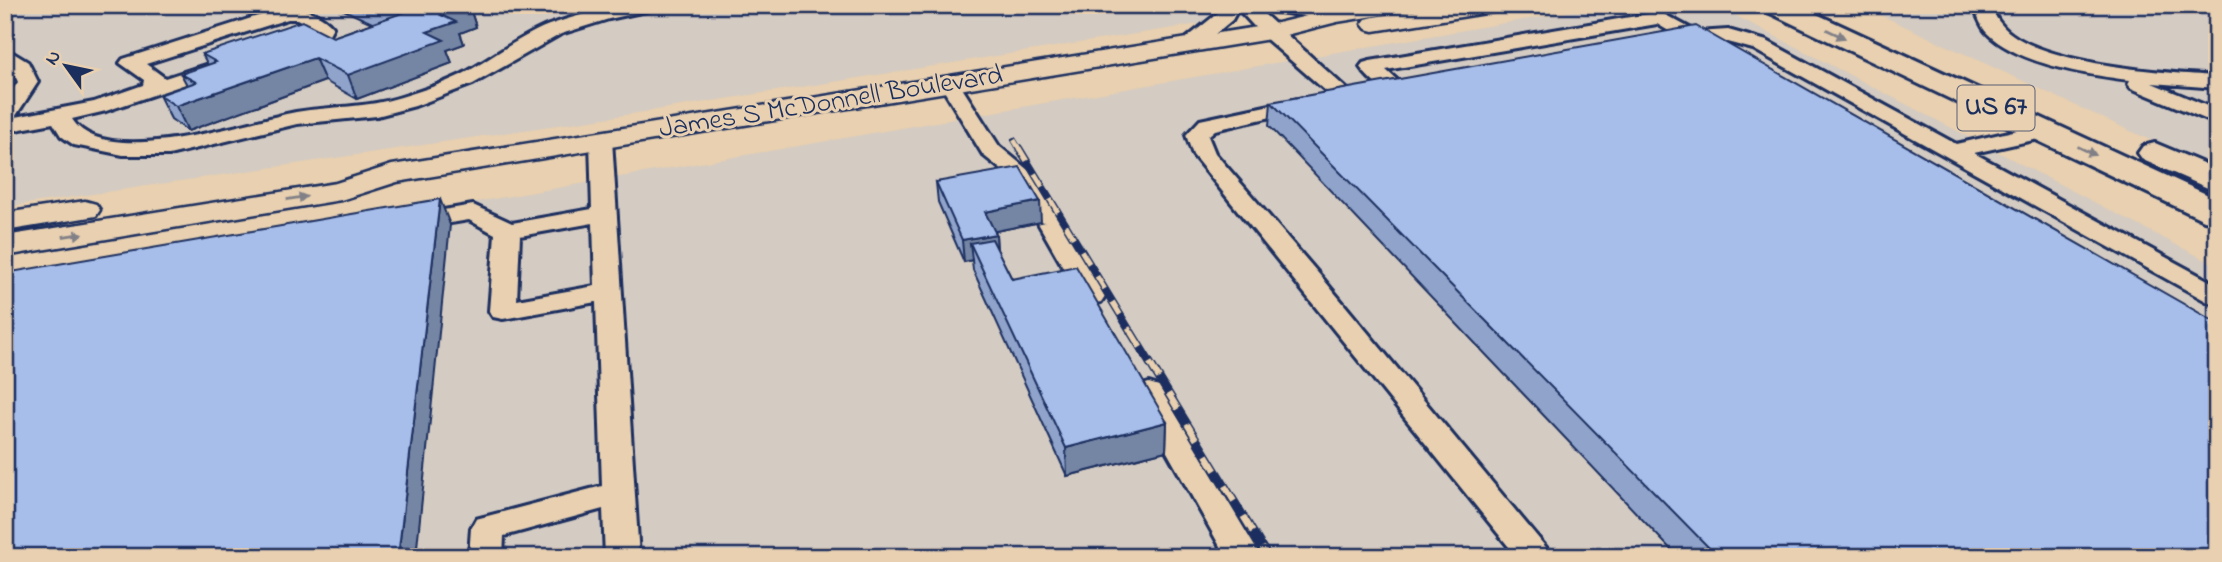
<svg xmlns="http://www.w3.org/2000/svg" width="2222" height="562" viewBox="0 0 2222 562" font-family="'Indie Flower',sans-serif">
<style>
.built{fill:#d4cbc2}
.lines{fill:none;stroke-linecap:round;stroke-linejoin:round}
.minor-casing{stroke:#1b2f5e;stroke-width:6}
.major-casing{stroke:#1b2f5e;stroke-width:5}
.highway-casing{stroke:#1b2f5e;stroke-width:6}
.minor{fill:#e8d0b0;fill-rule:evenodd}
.major{fill:#e8d0b0;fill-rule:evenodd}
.highway{fill:#e8d0b0;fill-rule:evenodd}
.rail-far2-casing{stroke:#1b2f5e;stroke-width:6}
.rail-far1-casing{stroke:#1b2f5e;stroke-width:8}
.rail-casing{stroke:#1b2f5e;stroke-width:9}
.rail-far2{stroke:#e8d0b0;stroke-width:4.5;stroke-dasharray:12;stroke-linecap:butt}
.rail-far1{stroke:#e8d0b0;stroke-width:5;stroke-dasharray:15;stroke-linecap:butt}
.rail{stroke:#e8d0b0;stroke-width:6;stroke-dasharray:18;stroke-linecap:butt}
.wall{fill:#90a3ca;stroke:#1b2f5e;stroke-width:2}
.shaded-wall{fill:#7585a4;stroke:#1b2f5e;stroke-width:2}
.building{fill:#a7beeb;stroke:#1b2f5e;stroke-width:2}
.oneway{fill:#828087}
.labels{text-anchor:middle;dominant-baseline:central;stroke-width:6;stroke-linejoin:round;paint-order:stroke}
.shield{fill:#e8d0b0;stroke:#585f77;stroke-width:2}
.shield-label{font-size:26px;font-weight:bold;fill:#1b2f5e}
.street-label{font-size:28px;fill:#1b2f5e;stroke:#e8d0b0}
</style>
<rect width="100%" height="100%" fill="#e8d0b0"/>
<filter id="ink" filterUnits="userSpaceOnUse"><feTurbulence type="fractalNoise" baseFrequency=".0143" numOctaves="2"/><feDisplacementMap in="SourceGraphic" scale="14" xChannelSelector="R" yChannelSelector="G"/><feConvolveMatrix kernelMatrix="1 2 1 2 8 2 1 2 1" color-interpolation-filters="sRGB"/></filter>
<g filter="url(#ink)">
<path class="built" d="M5,5H1318L618,116L5,207Z
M1609,5H1715L2217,266V557H5V284Z
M1859,5H2217V171Z"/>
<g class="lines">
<defs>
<path id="minor" d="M621,5H658L655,9L609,19L561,34L473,84L415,106L377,116L297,124L169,155H123L74,145L61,136L53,123L5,132V101L18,82L12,69L5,64V48L28,62L38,82L15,117L94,102L143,85L144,80L120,63L123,59L280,9C298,5 322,13 333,27L328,36L290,49L280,43L283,39L313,28L297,19H288L146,64L165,78L217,61L224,63L227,67L224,71L106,111L72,119C104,171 247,121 296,112C331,106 367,108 401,97C421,91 442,84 461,75C490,60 518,37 549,25C572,17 597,10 621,5Z
M1222,5H1254L1349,91L1352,95L1349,99H1335L1263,36L1238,9L1232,20L1197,49H1183L1180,45L1183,41L1218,13Z
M1259,5H1307L1343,11L1345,15L1336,21L1268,10Z
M1976,5H1997L1993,10C1995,15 1997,20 2001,24C2033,65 2167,73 2217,76V88L2152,83L2217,110V124L2131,88L2128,84L2130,80C2089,75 2017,64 1987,33C1981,27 1978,16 1974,9Z
M1660,12L1697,32L1728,30L1767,41L1956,144L2044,124L2052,126L2055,131L2052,136L1974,153L2217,285V304L2208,302L1753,49L1727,42L1672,43L1669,39L1674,34L1657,24L1386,70L1407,89L1404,93C1388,97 1369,80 1360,67L1363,63L1370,61Z
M950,78L957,80L999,146L1034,175L1105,296L1101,302L1092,304L1083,302L1013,179L983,155L940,84L943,80Z
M1303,98L1310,100L1314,104L1310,108L1215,130L1208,136L1215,153L1324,280L1554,557H1517L1193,155L1186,135L1200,120Z
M601,133L609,135L612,140L639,557H605L603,509L504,536L503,557H469L471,528L476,519L602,486L596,302L503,319L493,317L489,311L495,234L469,220L414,229L405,227L402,222L405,217L414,215L473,205L512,223L592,209L590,140L593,135ZM593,223L595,286L517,300L520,236Z
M1149,383L1159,386L1261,557H1226L1134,393L1139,386Z"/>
<path id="major" d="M1353,5H1410L1407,10L1399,12L1337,22L1270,39L397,182L341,200L5,256V236L336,183L392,165L1269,25Z
M1447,5H1503L1500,10L1492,12L1374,31L1366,29L1362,24L1366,19L1374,17Z
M85,201L96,204L100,210L96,216L5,231V213Z"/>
<path id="highway" d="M1762,5H1797L2217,199V223L2204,220L1766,11Z
M2155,143L2217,169V192L2143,160L2138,153L2143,146Z"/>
</defs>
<use href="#minor" class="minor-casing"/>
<use href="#major" class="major-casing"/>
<use href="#highway" class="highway-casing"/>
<use href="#minor" class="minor"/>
<use href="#major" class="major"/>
<use href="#highway" class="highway"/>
<defs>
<path id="rail-far2" d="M1014,140L1020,150"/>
<path id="rail-far1" d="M1019,148L1132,334"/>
<path id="rail" d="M1131,332L1268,557"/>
</defs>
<use href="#rail-far2" class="rail-far2-casing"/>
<use href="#rail-far1" class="rail-far1-casing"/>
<use href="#rail" class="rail-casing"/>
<use href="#rail-far2" class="rail-far2"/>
<use href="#rail-far1" class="rail-far1"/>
<use href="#rail" class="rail"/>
</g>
<path class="wall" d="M241,5H287L258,15Z
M333,5H469L476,27L460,33L464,44L447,50L452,63L357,99L325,81L188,131L171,119L159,95L187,85L181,74L208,65L202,54L333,37L372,23Z
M1271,102L2217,557H1678L1269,126Z
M936,182L1041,222L995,231L996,234L997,250L1012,279L1167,422L1166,451L1067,476L973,270L972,260L964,262L938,202Z"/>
<path class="shaded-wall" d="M254,5H287L258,15Z
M412,5H428L417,21Z
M469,5L476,27L460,33L464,44L447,50L452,63L357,99L348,75L427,32L441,15Z
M315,58L325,81L188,131L176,106Z
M440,199L450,225L416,557H398Z
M1040,201L1041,222L986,233L985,212Z
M996,234L997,255L970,243L972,260L964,262L962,240Z
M1167,422L1166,451L1067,476L1066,448Z"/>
<path class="building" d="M425,5H468L441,15L456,22L427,32L444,40L348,75L315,58L176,106L159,95L196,82L181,74L216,62L202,54L302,21L333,37Z
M1696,26L2217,323V557H1718L1271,102Z
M1020,167L1040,201L985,212L996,234L962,240L936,182Z
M440,199L398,557H5V273Z
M992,239L1012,279L1076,266L1167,422L1066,448L970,243Z"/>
<defs><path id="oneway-solid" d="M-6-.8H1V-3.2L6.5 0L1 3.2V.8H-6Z" transform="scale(1.75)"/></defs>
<g class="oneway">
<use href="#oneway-solid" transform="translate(1836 34) rotate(25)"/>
<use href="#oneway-solid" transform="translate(2087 151) rotate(25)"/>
<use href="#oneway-solid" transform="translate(297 198) rotate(-9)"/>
<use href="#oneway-solid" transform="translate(73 235) rotate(-9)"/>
</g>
</g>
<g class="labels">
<rect class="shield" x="1957.5" y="85.5" width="77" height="45" rx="5"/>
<g class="shield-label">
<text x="1996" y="108">US 67</text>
</g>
<g class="street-label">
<text transform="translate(831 103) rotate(-9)">James S McDonnell Boulevard</text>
</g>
</g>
<rect width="2222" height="562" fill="none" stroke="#e8d0b0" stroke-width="28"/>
<rect x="14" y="14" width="2194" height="534" fill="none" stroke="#1b2f5e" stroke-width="2.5" filter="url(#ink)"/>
<g transform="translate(66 66) rotate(303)" stroke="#e8d0b0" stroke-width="5" paint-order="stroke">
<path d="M0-5L12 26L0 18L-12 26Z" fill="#1b2f5e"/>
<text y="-10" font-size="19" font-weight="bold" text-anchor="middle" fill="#1b2f5e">N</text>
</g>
</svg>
